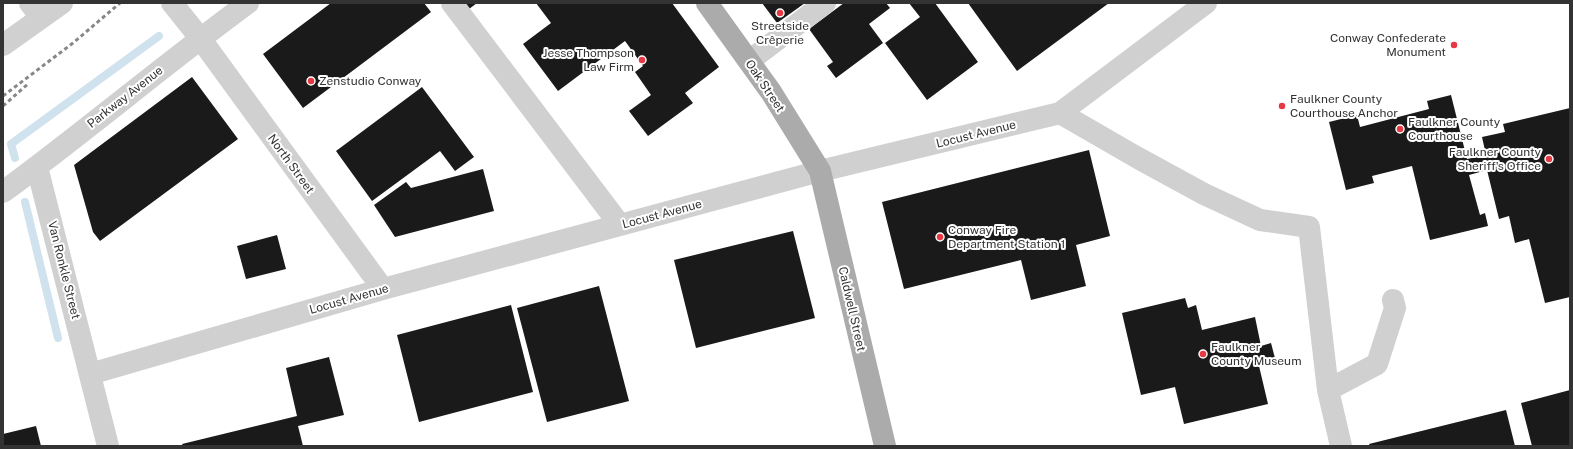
<svg xmlns="http://www.w3.org/2000/svg" width="1573" height="449" viewBox="0 0 1573 449" font-family="'Public Sans',sans-serif">
<style>
.lines{fill:none;stroke-linecap:round;stroke-linejoin:round}
.stream{stroke:#cfe2ee;stroke-width:8}
.building{fill:#1a1a1a}
.minor{stroke:#d0d0d0;stroke-width:22}
.major{stroke:#ababab;stroke-width:22}
.rail{stroke:#888;stroke-width:3;stroke-dasharray:4 3;stroke-linecap:butt}
.poi-dot{fill:#e63946;stroke:#fff;stroke-width:1.5}
.labels{text-anchor:middle;dominant-baseline:central;stroke-width:4;stroke-linejoin:round;paint-order:stroke}
.poi-label{font-size:12px;fill:#333;stroke:#fff;text-anchor:start}
.street-label{font-size:12px;fill:#333;stroke:#fff}
</style>
<rect width="100%" height="100%" fill="#fff"/>
<g class="lines">
<path class="stream" d="M15,158L11,144L159,36
M25,202L58,338"/>
</g>
<path class="building" d="M331,3H424L431,12L303,108L263,54Z
M464,3H477L469,9Z
M536,3H672L719,67L685,93L693,103L648,136L629,111L651,95L635,72L643,66L625,41L558,91L523,44L551,23Z
M762,3H805L777,23Z
M844,3H886L890,8L869,24L883,43L836,78L827,66L833,62L809,29Z
M909,3H935L978,62L927,100L885,43L920,17Z
M968,3H1109L1017,71Z
M192,77L238,139L100,241L93,232L74,165Z
M422,87L474,157L455,171L440,151L372,201L336,151Z
M1451,95L1467,159L1486,155L1482,137L1505,132L1503,124L1570,108V297L1545,303L1529,239L1515,243L1509,216L1499,219L1487,170L1469,175L1480,215L1485,213L1488,226L1430,240L1412,166L1372,176L1374,183L1346,190L1329,122L1357,115L1360,127L1429,109L1427,101Z
M1089,150L1110,236L1076,245L1086,286L1031,300L1021,260L904,289L882,202Z
M483,169L494,211L395,237L374,205L406,182L411,188Z
M793,231L815,318L696,348L674,260Z
M277,235L286,269L246,279L237,246Z
M599,286L629,401L547,422L517,308Z
M1185,298L1188,308L1196,305L1202,330L1255,317L1261,346L1271,343L1276,362L1259,366L1268,404L1184,424L1175,387L1141,395L1122,313Z
M511,305L533,392L419,422L397,335Z
M329,357L344,415L298,426L303,446H183L182,444L297,416L286,368Z
M1570,390V446H1532L1521,403Z
M1506,410L1515,446H1370L1369,444Z
M36,426L41,446H3V434Z"/>
<g class="lines">
<path class="minor" d="M30,3L41,18L62,3
M172,3L200,38L383,289
M452,3L620,225
M3,45L41,18
M749,61L825,3
M1060,113L1138,158L1204,194L1260,220L1309,227L1328,390L1341,446
M37,167L108,446
M3,192C86,131 165,64 248,3
M90,374L383,289L820,171L1060,113L1206,3
M1328,390L1377,364L1395,308L1393,300"/>
<path class="major" d="M707,3L771,92L820,171L885,446"/>
<path class="rail" d="M3,96L73,43L120,3
M3,106L29,83"/>
</g>
<g class="poi-dot">
<circle cx="780" cy="13" r="4"/>
<circle cx="1454" cy="45" r="4"/>
<circle cx="642" cy="60" r="4"/>
<circle cx="311" cy="81" r="4"/>
<circle cx="1282" cy="106" r="4"/>
<circle cx="1400" cy="129" r="4"/>
<circle cx="1549" cy="159" r="4"/>
<circle cx="940" cy="237" r="4"/>
<circle cx="1203" cy="354" r="4"/>
</g>
<g class="labels">
<g class="poi-label">
<text x="780" y="26" text-anchor="middle">Streetside<tspan x="780" dy="14">Crêperie</tspan></text>
<text x="1446" y="38" text-anchor="end">Conway Confederate<tspan x="1446" dy="14">Monument</tspan></text>
<text x="634" y="53" text-anchor="end">Jesse Thompson<tspan x="634" dy="14">Law Firm</tspan></text>
<text x="319" y="81">Zenstudio Conway</text>
<text x="1290" y="99">Faulkner County<tspan x="1290" dy="14">Courthouse Anchor</tspan></text>
<text x="1408" y="122">Faulkner County<tspan x="1408" dy="14">Courthouse</tspan></text>
<text x="1541" y="152" text-anchor="end">Faulkner County<tspan x="1541" dy="14">Sheriff's Office</tspan></text>
<text x="948" y="230">Conway Fire<tspan x="948" dy="14">Department Station 1</tspan></text>
<text x="1211" y="347">Faulkner<tspan x="1211" dy="14">County Museum</tspan></text>
</g>
<g class="street-label">
<text transform="translate(765 86) rotate(56)">Oak Street</text>
<text transform="translate(125 97) rotate(-38)">Parkway Avenue</text>
<text transform="translate(976 134) rotate(-14)">Locust Avenue</text>
<text transform="translate(291 164) rotate(54)">North Street</text>
<text transform="translate(662 214) rotate(-15)">Locust Avenue</text>
<text transform="translate(64 270) rotate(76)">Van Ronkle Street</text>
<text transform="translate(349 299) rotate(-16)">Locust Avenue</text>
<text transform="translate(852 309) rotate(77)">Caldwell Street</text>
</g>
</g>
<rect width="1573" height="449" fill="none" stroke="#333333" stroke-width="8"/>
</svg>
